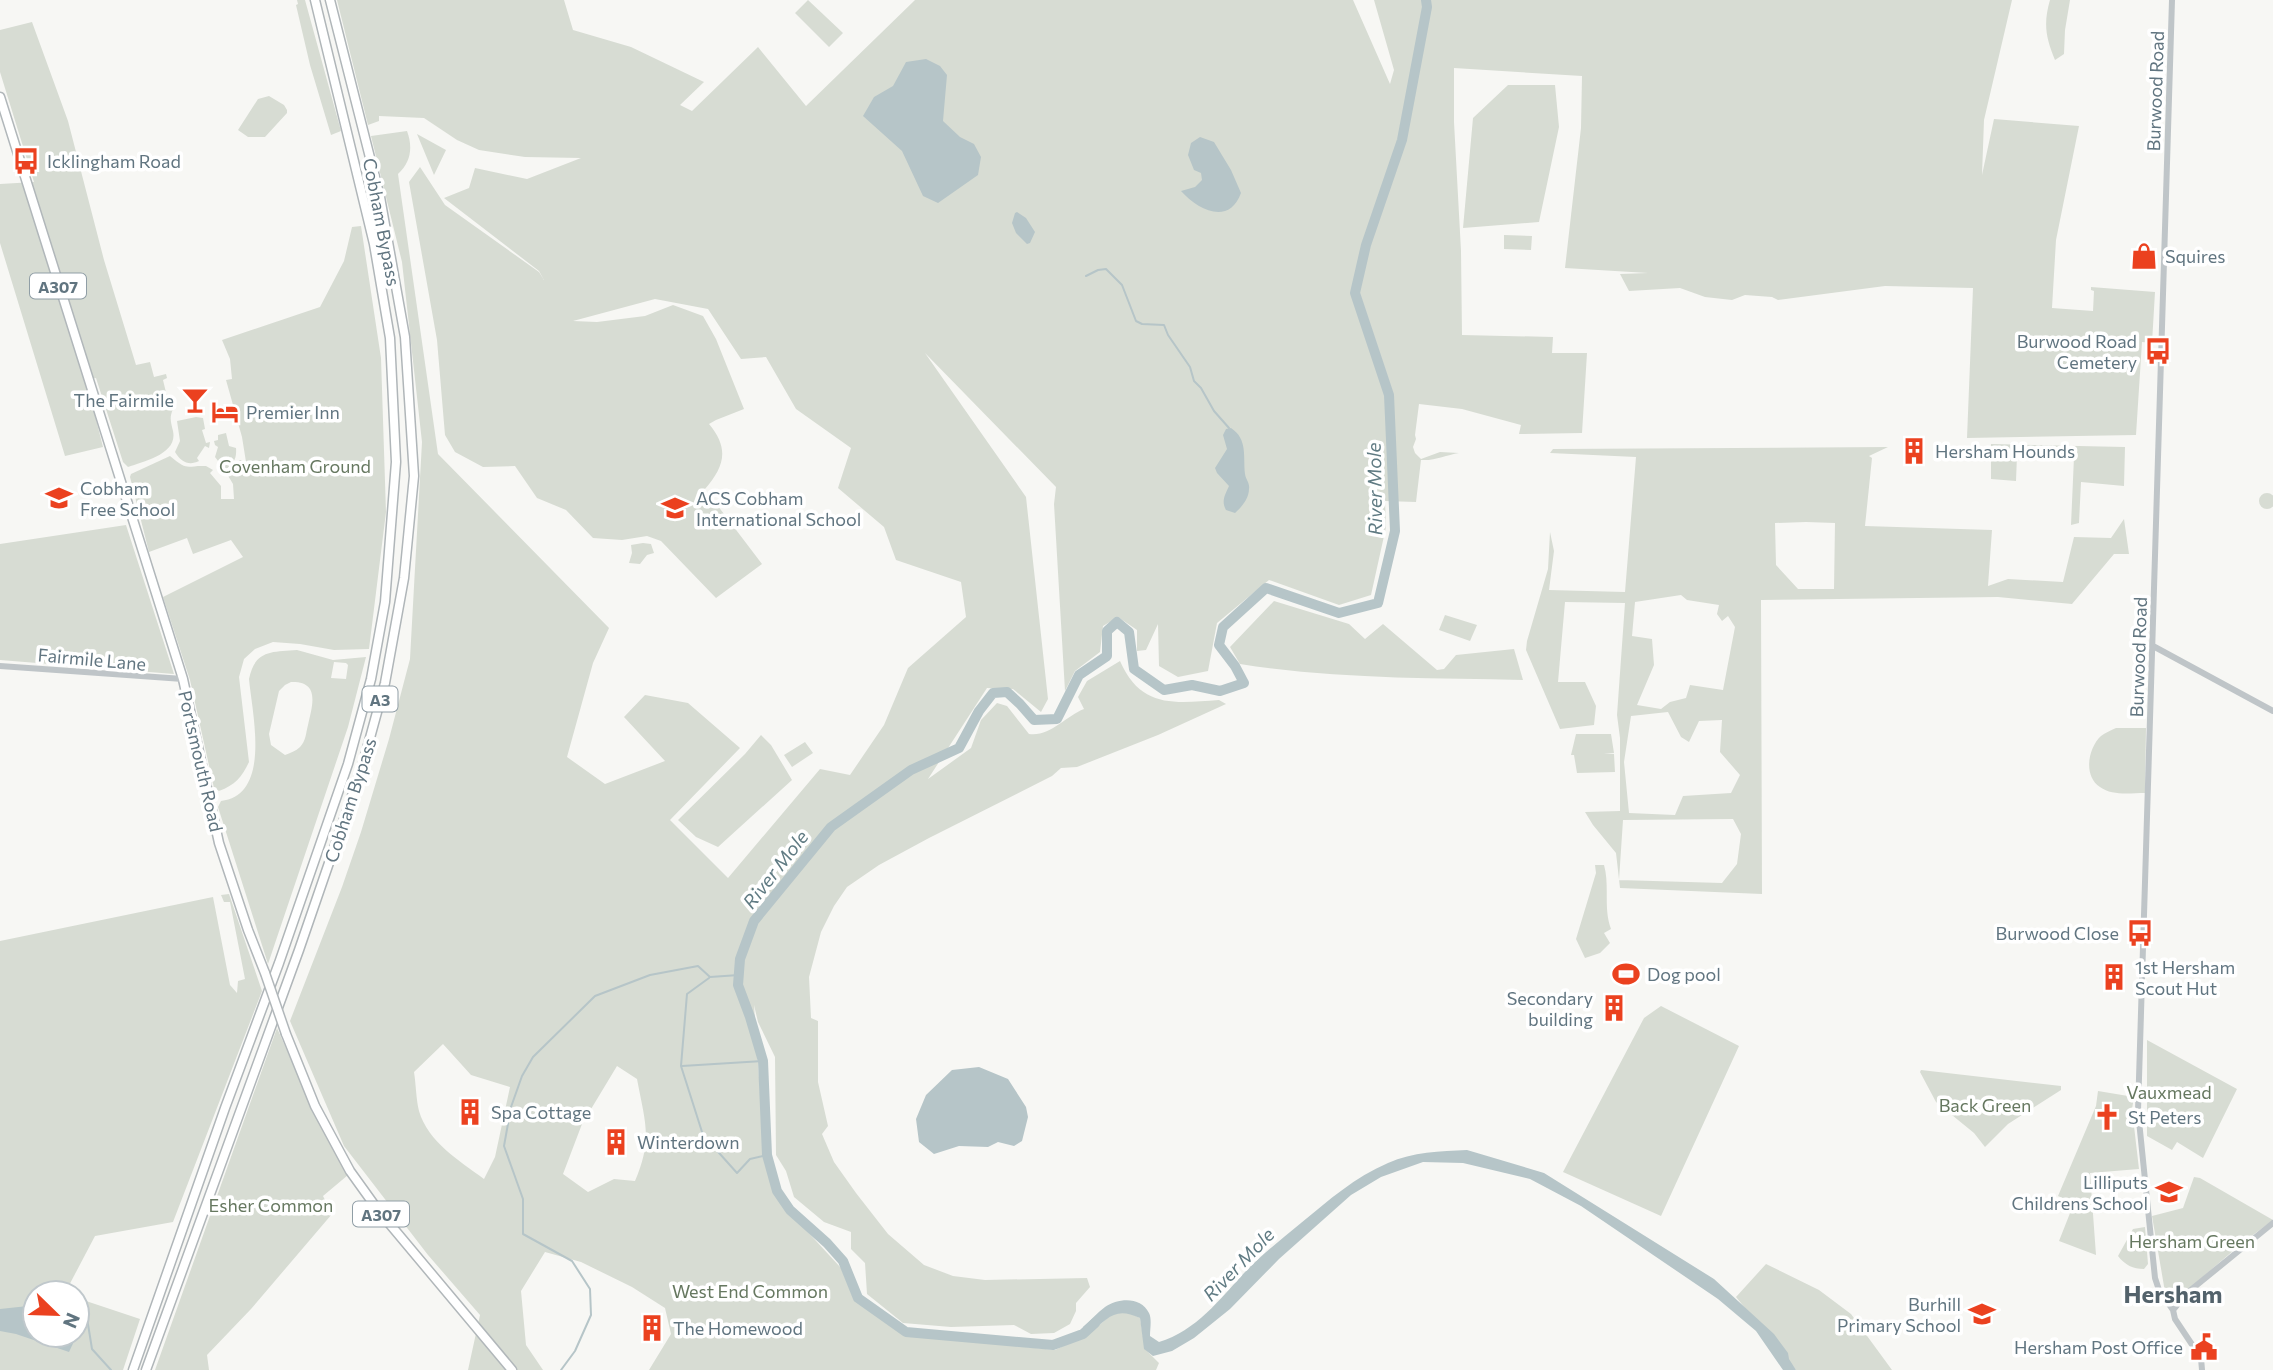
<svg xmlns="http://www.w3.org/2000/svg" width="2273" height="1370" viewBox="0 0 2273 1370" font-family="Commissioner,sans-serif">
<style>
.green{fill:#d7dcd3;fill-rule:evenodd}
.water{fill:#b6c5c8}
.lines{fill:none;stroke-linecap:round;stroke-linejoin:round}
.stream{stroke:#b6c5c8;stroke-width:2}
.river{stroke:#b6c5c8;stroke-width:10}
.primary-casing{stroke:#b1b7ba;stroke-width:11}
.trunk-casing{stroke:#b0b6b9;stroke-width:11}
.tertiary{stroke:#bfc5c8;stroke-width:6}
.primary{stroke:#fff;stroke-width:8}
.trunk{stroke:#fff;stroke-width:8}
.primary-bridge-casing{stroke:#b1b7ba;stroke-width:11;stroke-linecap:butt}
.primary-bridge{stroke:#fff;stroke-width:8}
.labels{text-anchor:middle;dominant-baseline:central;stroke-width:7;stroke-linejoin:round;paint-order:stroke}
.shield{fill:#fff;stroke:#909ea6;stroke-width:2}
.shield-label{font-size:16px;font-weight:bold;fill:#617580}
.street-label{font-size:18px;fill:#617580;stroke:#fff}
.poi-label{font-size:18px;fill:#617580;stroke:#fff;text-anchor:start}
.park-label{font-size:18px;fill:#667860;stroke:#fff}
.water-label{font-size:19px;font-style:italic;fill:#607b83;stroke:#fff}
.district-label{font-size:24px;font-weight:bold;fill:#53626b;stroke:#fff}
</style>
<rect width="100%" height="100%" fill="#f7f7f4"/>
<path class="green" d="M297,0H305L341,131L331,135L310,65L296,5L298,4Z
M337,0H564L573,30L631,47L704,82L680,105L692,111L758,47L806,106L915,0H1353L1390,84L1394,70L1374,0H2012L1984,120L1982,175L1994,119L2079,126L2056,240L2052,308L2093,311L2094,291L2091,290V287L2155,292L2152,343L2142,342L2136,435L1967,438L1973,288L1885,286L1778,300L1772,297L1745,295L1732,300L1705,297L1680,288L1629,291L1620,274L1648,273L1565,268L1581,128L1582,76L1454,68V122L1461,251L1462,335L1553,337L1552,353H1587L1582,433L1519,434L1521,425L1462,409L1419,404L1415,435L1416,439L1413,447L1415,453L1421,459L1440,452L1459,453C1446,455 1435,461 1421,460L1416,502L1385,501L1386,527L1371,595L1339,605L1269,580L1217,623L1208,671L1178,677L1159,666L1158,624L1146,650L1137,651V630L1118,617L1103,626L1100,652L1075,671L1065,691L1054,504L1056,487L925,353L1026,497L1048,699L1041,712L1013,689L987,688L928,779L971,748L981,720L997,703L1007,706L1029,734C1050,737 1066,716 1084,709L1078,697L1087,681L1120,661C1141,709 1175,703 1219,700L1226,704L1158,735L1077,767L1061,768L1052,776L929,838L879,865L847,887L834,906L821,932L809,977L811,1018L818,1021V1082L828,1126L822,1134L834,1162L856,1193L888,1234L924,1265L953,1276L985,1280L1087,1278L1090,1287L1076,1303V1311L1070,1324L1054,1333L1031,1334L1014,1325L951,1327L903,1323L867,1294L865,1263L851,1249V1232L824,1222L794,1197L786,1171L776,1155L775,1057L758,1022L754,1005L765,1165L782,1204L841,1268L854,1300L907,1335L1055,1350L1089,1334L1113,1313L1128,1312L1140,1318L1145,1349L1159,1363L1156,1370H649L671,1334L665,1308L632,1287L581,1262L545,1252L521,1291L526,1345L543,1370H468L480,1315L428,1255L344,1146L290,1021L342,887L361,832L389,739L410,659L422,442L402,262L371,136L407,131C413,147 411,162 398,174L438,454L609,628L593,663L567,757L605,784L665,761L624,717L645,695L688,703L740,748L670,820L728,878L820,769L850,775L884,725L908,668L966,617L961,582L896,560L884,527L838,488L851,448L796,409L766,357L741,359L708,309L655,299L573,321L597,322L645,316L673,305L703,316L716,339L744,409L716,420L709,424C730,449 724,467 705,489L762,564L716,598L661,541L647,536L622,540L593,538L566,510L537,498L515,466L483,467L455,452L445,435L437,340L409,182L420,167L445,205L539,272L544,280L539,271L444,198L469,188L475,168L527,179L581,158L525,157L479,150L457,140L424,118L379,116V121L368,125ZM443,1044L471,1075L510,1087L495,1157L484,1179C460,1161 428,1142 419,1111C416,1099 416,1084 414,1072ZM617,1066L637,1079C645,1122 653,1139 635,1181L614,1179L588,1192L563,1174L582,1124Z
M808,0L843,33L829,47L795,13Z
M2050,0H2070L2065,30L2064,54L2055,60C2046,38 2043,24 2050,0Z
M32,22L68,121L104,260L136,365L150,362L154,377L166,374L167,378L163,380L170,409H173C169,418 171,422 173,431C178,454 144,461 128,467L123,462L96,378L86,380L103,447L65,456L0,243V184L34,182L0,72V30Z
M1508,85H1555L1559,127L1539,222L1463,228L1473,118Z
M269,96L284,105L287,110V113L265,137H248L238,130L258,99Z
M417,134L446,150L434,175Z
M361,226L381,358L386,512L369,649L334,650L300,644L273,642L255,649L244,659L239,677L249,762C242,777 235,785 219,791L214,788L190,680L163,597L243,557L231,540L193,554L187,538L149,552L130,477L131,474L170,456C189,472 186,465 206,466L213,470L210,473L221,486V499H234L233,484L227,474L240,460L246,462L242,437L226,380L232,379L230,359L222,340L320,307L344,261L352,227Z
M1504,235L1532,236L1531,250L1504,249Z
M196,417L203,418L205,429L202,430L206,443L210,442L209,448L205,446L197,458L199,461C189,466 181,462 175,452L180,441L177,421Z
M226,433L229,446L236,448C237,459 233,464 225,470L215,457L218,447L215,445L214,441L218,440V435Z
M1991,444L2125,447L2124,486L2081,482L2079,523L2071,525L2074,457L2017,455L2016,481L1991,479Z
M1888,447L1869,456L1872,458L1865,526L1992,530L1988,586L2008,579L2063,582L2074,537L2111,538L2124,519L2129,554H2114L2072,604L1998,597L1761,600L1762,894L1620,888L1616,853L1593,825L1585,812L1620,811V738L1617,715L1625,603L1565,602L1558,682H1585L1596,706L1594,725L1560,729L1526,650L1527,641L1548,569L1550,532L1554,551L1549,590L1625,592L1636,457L1550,453L1553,449ZM1806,522L1835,523L1834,589H1798L1776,565L1775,523ZM1681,595L1687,600L1719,605L1717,614L1722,621L1728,616L1735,627L1723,690L1690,685L1686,698L1670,702L1661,709L1637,705L1654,665L1652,639L1632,636L1635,602ZM1668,712L1681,737L1689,742L1699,721L1722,720L1720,752L1740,775L1731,793L1683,796L1675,815L1629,813L1624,762L1631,716ZM1733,819L1741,834L1737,864L1722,883L1619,880L1623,820Z
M2259 501a8 8 0 1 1 16 0a8 8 0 1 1-16 0Z
M126,525L174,674L0,660V544Z
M643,543L651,544L654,553L647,555L640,564L629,563L632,553L631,545Z
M1274,601L1349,624L1365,639L1383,624L1437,670L1444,669L1456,655L1514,649L1523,680C1429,678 1333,679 1240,664L1230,647Z
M1445,615L1477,625L1470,641L1439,630Z
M297,650L333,660L366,657L348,727L268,964L218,807L221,801C272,795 252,713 249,679C255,650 271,652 297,650ZM334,662L346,663L348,665L346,679L331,678ZM291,682C321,681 312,706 308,725C306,732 306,741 300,747C296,751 290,753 285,755L271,745L269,734L279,691L285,685Z
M2116,728H2146L2145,793C2130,793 2112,796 2100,787C2083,776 2088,748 2101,736C2105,733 2111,730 2116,728Z
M1576,734H1611L1614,753L1604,754H1614L1615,772L1577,773L1574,755H1571Z
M761,735L771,745L792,780L718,847L696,837L678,820L745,754Z
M805,742L813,753L792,767L784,755Z
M1595,865H1604C1610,886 1603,908 1611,929L1604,933L1610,943L1600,953L1585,958L1576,939L1596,873Z
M229,894L262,991L173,1222L95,1236L65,1293H35V1335H77V1298L140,1319L123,1370H0V941L213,897L230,985L237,993L238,981L245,979L230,902H224L221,895Z
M1661,1006L1739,1046L1661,1216L1563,1172L1644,1018Z
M277,1028L311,1104L348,1175L323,1196L332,1214L251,1309L207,1355L209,1370H155Z
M2147,1040L2237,1089L2203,1158L2177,1142L2172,1150L2147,1136Z
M1921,1070L2061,1086V1090L2008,1124L1985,1147L1974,1133L1936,1102L1920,1072Z
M2098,1091L2134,1097L2132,1109L2139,1169L2090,1173L2096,1255L2059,1241L2074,1203L2058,1196L2096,1106Z
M2194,1177L2200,1178L2273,1220L2241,1244L2177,1299L2171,1300L2165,1292L2152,1216L2183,1208Z
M2145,1227L2148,1264L2144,1269C2133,1269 2125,1265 2118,1256L2133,1229Z
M1766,1264L1819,1290L1851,1314L1892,1370H1796L1736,1297Z"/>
<path class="water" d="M926,59L940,66L947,75L943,121L960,137L974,144L981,157L978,175L938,203L923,196L902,151L863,116L874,97L893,86L906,62Z
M1200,137L1214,142L1231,170L1241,193C1229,226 1198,210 1181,191L1195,187L1202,180L1201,173L1194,170L1188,155L1191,143Z
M1017,212L1026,218L1035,232L1030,243L1027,244L1016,233L1012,223L1015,213Z
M1231,428C1248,439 1243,457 1245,474C1246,480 1250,483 1249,489C1249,498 1242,507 1235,513L1226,510C1221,501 1225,495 1229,486L1217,473L1215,468L1227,449L1223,435L1226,429Z
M979,1067L1008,1079L1026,1107L1028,1117L1022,1141L1014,1146L998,1142L988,1147L959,1146L934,1154L919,1142L916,1119L926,1095L952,1070Z
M1467,1150L1544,1173L1714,1279L1774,1334L1788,1353L1789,1359L1796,1370H1783L1756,1331L1718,1299L1581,1206L1530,1179L1463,1163L1423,1162L1381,1177L1351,1195L1279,1259L1230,1309L1194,1338L1172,1351L1153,1356L1144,1349L1140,1318C1115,1306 1108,1318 1089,1334L1083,1327C1090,1321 1097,1313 1105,1307C1118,1298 1141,1296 1149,1313C1152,1319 1150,1329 1150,1336L1159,1342C1196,1331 1220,1299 1245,1272C1262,1254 1282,1239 1301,1223C1329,1200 1355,1177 1388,1163C1413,1152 1440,1151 1467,1150Z
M28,1306L35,1307V1335H77V1315L83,1316L77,1335L69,1352L16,1334L0,1331V1309Z"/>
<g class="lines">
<path class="stream" d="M1086,276L1098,270L1106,269L1122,285L1136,321L1142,324L1164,325L1168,335L1190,367L1194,381L1201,388L1214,411L1229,428
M709,978L687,994L681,1066L703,1135L737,1173L750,1159L767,1155
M682,1066L763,1061
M87,1318L92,1349L111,1370
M561,1370L575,1351L591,1315L590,1289L572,1261L523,1234V1199L504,1146L511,1107L522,1076L533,1057L595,996L650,975L698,966L710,977L739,975"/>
<path class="river" d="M1095,1323L1083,1334L1053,1345L906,1332L858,1298L843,1261L827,1243L790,1210L777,1191L767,1155L763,1061L750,1017L738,985L740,959L754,921L831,827L911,770L959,748L979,711L993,693L1007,692L1020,704L1034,720L1057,719L1079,675L1107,656V631L1117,622L1129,632L1134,669L1164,690L1192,685L1220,691L1244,683L1235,666L1219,645L1223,627L1266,588L1339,613L1378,603L1395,531L1389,395L1355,293L1366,245L1402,140L1427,7L1426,0"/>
<defs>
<path id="primary" d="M0,97L183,679L219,843L248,930L265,973
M286,1034L315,1106L350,1171L378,1210L512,1370"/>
<path id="trunk" d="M133,1370L225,1108L279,963L348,764L371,679L385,602L396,462L390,338L374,244L315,0
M146,1370L299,950L362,767L385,683L404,578L414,476L405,337L380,197L330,0"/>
</defs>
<use href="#primary" class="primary-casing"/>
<use href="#trunk" class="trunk-casing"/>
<path class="tertiary" d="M2172,0L2138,1111L2155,1278L2159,1290L2173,1310L2175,1319L2201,1358L2202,1370
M2153,646L2273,711
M0,666L183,679
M2173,1310L2187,1293L2273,1223"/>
<use href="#primary" class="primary"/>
<use href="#trunk" class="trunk"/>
<defs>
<path id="primary-bridge" d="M265,973L286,1034"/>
</defs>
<use href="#primary-bridge" class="primary-bridge-casing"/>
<use href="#primary-bridge" class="primary-bridge"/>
</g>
<defs>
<symbol id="bus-bare" viewBox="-9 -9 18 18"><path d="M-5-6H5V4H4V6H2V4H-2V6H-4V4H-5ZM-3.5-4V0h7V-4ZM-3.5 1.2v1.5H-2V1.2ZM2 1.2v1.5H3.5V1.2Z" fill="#eb411f" stroke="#fff" stroke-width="2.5" paint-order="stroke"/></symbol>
<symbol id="shop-bare" viewBox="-9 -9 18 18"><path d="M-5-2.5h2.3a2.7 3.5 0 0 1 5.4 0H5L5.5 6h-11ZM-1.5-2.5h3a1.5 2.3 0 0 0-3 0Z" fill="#eb411f" stroke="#fff" stroke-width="2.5" paint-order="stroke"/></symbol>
<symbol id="bar-bare" viewBox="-9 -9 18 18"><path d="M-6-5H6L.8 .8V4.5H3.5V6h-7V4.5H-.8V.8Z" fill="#eb411f" stroke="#fff" stroke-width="2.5" paint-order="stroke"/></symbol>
<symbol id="hotel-bare" viewBox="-9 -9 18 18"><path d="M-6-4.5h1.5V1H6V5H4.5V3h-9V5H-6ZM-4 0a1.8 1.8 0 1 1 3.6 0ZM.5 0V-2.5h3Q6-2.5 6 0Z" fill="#eb411f" stroke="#fff" stroke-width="2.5" paint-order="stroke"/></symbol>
<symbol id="building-bare" viewBox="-9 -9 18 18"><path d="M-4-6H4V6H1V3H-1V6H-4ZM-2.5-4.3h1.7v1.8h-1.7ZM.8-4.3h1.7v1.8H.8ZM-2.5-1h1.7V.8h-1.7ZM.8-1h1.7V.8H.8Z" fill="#eb411f" stroke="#fff" stroke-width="2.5" paint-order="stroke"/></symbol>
<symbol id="school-bare" viewBox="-9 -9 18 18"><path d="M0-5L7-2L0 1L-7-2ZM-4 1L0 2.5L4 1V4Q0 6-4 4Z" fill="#eb411f" stroke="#fff" stroke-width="2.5" paint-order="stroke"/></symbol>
<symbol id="stadium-bare" viewBox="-9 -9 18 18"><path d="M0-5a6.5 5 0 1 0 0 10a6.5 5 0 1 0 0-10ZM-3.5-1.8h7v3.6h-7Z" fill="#eb411f" stroke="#fff" stroke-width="2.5" paint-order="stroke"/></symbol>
<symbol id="church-bare" viewBox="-9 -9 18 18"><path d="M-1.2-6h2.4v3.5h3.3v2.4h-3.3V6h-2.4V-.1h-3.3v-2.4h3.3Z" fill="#eb411f" stroke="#fff" stroke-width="2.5" paint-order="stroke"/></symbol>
<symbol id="civic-bare" viewBox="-9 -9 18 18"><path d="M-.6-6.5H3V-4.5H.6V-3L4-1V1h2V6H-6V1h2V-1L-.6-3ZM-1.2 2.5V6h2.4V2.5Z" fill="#eb411f" stroke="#fff" stroke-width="2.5" paint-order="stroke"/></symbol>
</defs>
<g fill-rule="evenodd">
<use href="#bus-bare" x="7" y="142" width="38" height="38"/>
<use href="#shop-bare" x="2125" y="237" width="38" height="38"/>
<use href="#bus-bare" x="2139" y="332" width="38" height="38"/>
<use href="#bar-bare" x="176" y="381" width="38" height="38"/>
<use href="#hotel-bare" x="206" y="393" width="38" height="38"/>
<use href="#building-bare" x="1895" y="432" width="38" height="38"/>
<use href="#school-bare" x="40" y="479" width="38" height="38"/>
<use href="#school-bare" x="656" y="489" width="38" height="38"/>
<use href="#bus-bare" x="2121" y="914" width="38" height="38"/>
<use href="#stadium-bare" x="1607" y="955" width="38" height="38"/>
<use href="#building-bare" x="2095" y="958" width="38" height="38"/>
<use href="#building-bare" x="1595" y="989" width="38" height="38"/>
<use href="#building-bare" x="451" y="1093" width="38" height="38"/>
<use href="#church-bare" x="2088" y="1098" width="38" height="38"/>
<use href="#building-bare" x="597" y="1123" width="38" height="38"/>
<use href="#school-bare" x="2150" y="1173" width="38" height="38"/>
<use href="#school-bare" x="1963" y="1295" width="38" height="38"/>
<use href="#building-bare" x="633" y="1309" width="38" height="38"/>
<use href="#civic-bare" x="2185" y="1328" width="38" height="38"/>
</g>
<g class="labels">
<g class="shield">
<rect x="30" y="273.5" width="56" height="25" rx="5"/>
<rect x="362.5" y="686.5" width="35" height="25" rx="5"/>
<rect x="353" y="1201.5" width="56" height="25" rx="5"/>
</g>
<g class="shield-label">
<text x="58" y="286">A307</text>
<text x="380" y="699">A3</text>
<text x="381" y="1214">A307</text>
</g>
<g class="street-label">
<text transform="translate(2155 91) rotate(-88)">Burwood Road</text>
<text transform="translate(382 222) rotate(79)">Cobham Bypass</text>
<text transform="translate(2138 657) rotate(-88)">Burwood Road</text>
<text transform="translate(92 659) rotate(5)">Fairmile Lane</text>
<text transform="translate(201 761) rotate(77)">Portsmouth Road</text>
<text transform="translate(350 800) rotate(-72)">Cobham Bypass</text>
</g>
<g class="poi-label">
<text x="47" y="161">Icklingham Road</text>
<text x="2165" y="256">Squires</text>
<text x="2137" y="341" text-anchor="end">Burwood Road<tspan x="2137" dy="21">Cemetery</tspan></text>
<text x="174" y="400" text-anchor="end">The Fairmile</text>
<text x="246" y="412">Premier Inn</text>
<text x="1935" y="451">Hersham Hounds</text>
<text x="80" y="488">Cobham<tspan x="80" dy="21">Free School</tspan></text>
<text x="696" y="498">ACS Cobham<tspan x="696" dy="21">International School</tspan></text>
<text x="2119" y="933" text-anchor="end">Burwood Close</text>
<text x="2135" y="967">1st Hersham<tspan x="2135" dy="21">Scout Hut</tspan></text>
<text x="1647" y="974">Dog pool</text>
<text x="1593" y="998" text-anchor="end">Secondary<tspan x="1593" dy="21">building</tspan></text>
<text x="491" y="1112">Spa Cottage</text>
<text x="2128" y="1117">St Peters</text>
<text x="637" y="1142">Winterdown</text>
<text x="2148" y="1182" text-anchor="end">Lilliputs<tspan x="2148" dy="21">Childrens School</tspan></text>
<text x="1961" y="1304" text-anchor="end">Burhill<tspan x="1961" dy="21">Primary School</tspan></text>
<text x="673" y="1328">The Homewood</text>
<text x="2183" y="1347" text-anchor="end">Hersham Post Office</text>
</g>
<g class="park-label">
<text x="295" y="466">Covenham Ground</text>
<text x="2169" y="1092">Vauxmead</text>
<text x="1985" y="1105">Back Green</text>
<text x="271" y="1205">Esher Common</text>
<text x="2192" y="1241">Hersham Green</text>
<text x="750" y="1291">West End Common</text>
</g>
<g class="water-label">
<text transform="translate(1374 489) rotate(-91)">River Mole</text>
<text transform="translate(775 869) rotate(-52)">River Mole</text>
<text transform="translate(1238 1264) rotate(-46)">River Mole</text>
</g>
<g class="district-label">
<text x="2173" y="1293">Hersham</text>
</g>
</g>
<g transform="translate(56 1314) rotate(113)"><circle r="33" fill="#ffffff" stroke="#c0c8cc" stroke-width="2"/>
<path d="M0-5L12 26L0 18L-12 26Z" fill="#eb411f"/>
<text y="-10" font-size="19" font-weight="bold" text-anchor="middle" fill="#617580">N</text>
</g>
</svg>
